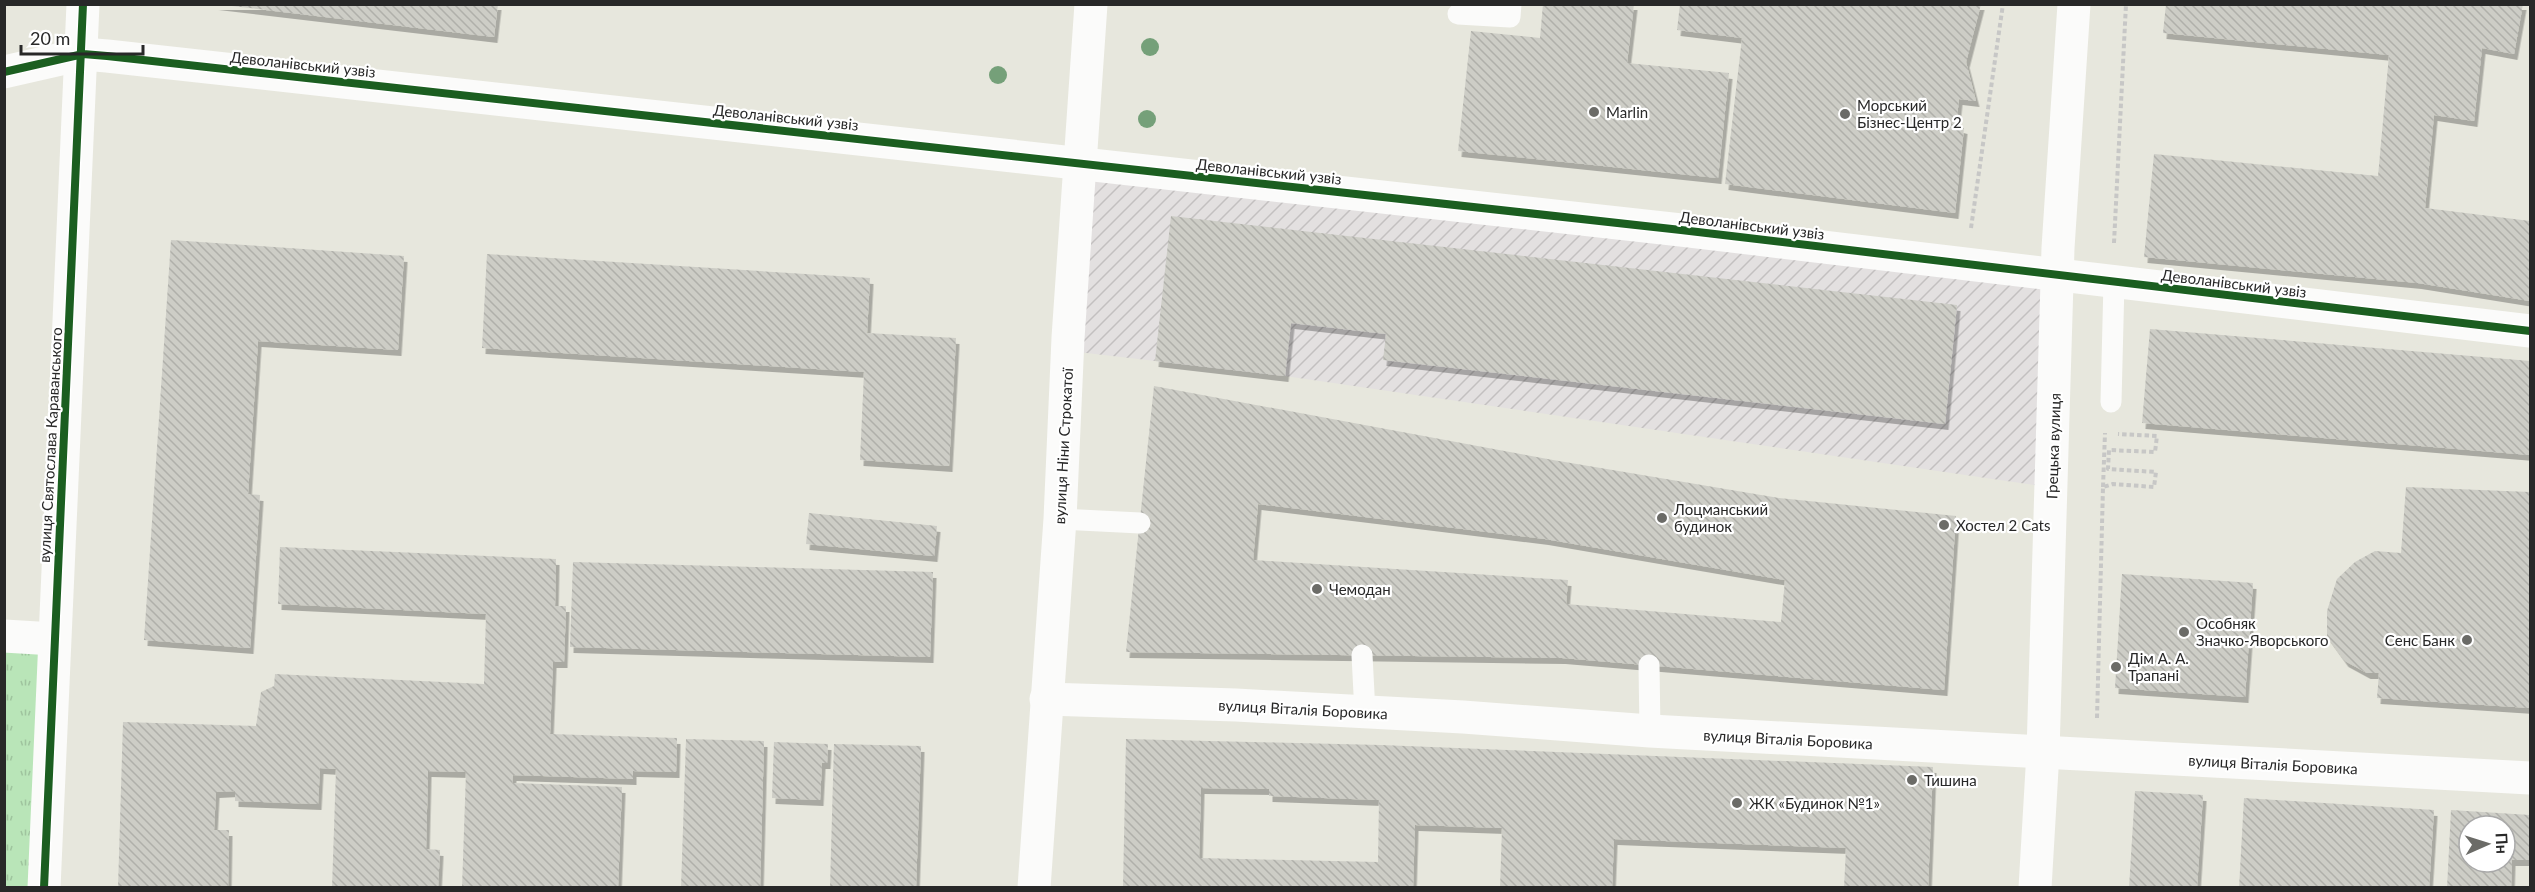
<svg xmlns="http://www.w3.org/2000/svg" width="2535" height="892" viewBox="0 0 2535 892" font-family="Lato,sans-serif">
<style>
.industrial{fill:url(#industrial-furrows)}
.grass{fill:url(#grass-tufts)}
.building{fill:url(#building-back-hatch);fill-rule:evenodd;filter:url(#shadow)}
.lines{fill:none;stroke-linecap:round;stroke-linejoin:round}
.path{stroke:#c7c7c6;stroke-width:4;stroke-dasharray:4.5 3;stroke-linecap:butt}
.service{stroke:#fbfbfa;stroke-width:21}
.minor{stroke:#fbfbfa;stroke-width:33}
.tertiary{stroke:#fbfbfa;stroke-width:33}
.cycleway-casing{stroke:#fff;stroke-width:11}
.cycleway{stroke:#1b5e20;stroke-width:8}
.tree{fill:#75a079}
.poi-dot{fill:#6b6b67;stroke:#fff;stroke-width:2}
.labels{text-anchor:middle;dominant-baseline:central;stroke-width:4.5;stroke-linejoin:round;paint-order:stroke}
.street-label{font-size:15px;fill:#282828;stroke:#fff}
.poi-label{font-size:15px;fill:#282828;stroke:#fff;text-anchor:start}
</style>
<defs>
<pattern id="industrial-furrows" width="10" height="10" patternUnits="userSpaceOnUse" patternTransform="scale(1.5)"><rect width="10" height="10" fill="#e3e0e0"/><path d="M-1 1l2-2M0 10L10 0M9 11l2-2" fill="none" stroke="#c3c0c0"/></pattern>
<pattern id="grass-tufts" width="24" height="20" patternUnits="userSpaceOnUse" patternTransform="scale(1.5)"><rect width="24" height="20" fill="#b9e5b8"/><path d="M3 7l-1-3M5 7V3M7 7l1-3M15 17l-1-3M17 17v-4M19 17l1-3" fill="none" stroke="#9fc49e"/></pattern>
<pattern id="building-back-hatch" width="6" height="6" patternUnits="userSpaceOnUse" patternTransform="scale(1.5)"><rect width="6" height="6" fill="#cdcdc6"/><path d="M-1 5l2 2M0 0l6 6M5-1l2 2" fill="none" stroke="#b0b0aa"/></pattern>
<filter id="shadow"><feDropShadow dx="3.5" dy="6" stdDeviation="0" flood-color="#0004"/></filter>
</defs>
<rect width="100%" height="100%" fill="#e7e7dd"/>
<path class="industrial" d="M1082,165L2053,281L2047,487L1285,376L1069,351Z"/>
<path class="grass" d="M4,639L48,642L41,887H5Z"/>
<path class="building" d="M215,4H498L494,37Z
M1543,4H1634L1627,63L1729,73L1718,178L1458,151L1471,31L1540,38Z
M1680,4H1981L1966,62L1976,101L1959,99L1956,126L1964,128L1955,213L1725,184L1742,38L1677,30Z
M2166,4H2523L2514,54L2482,48L2474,121L2434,115L2425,208L2530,221V301L2418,283L2144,257L2154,154L2378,176L2389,55L2163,33Z
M1171,216L1957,305L1945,424L1383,360L1386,334L1291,323L1285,376L1155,361Z
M171,240L404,256L398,350L258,341L248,494L260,495L250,648L144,640Z
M487,254L870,278L867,333L956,338L949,466L860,460L864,372L482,348Z
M2150,329L2530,361V455L2142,423Z
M1154,386L1553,460L1779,498L1956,516L1944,690L1562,658L1126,652ZM1258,504L1545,539L1785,580L1781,622L1566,604L1568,580L1253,560Z
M2406,487L2530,492V708L2377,698L2379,673H2367L2345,661L2327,636V611L2337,579L2355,562L2375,551L2401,553Z
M809,513L937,526L934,556L806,544Z
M280,547L556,559L555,606H566L564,662H553L550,734L677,738L676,772L633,771V779L513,775L512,783L622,787L618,888H462L466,772L428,771L426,849L440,850L438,888H332L336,769L320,768L318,804L235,801V791L216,792L214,830H229L228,888H118L123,722L256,726L261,692L274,686L275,674L484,684L486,614L278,604Z
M573,562L933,572L930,657L570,647Z
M2122,574L2253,583L2245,697L2115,688Z
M686,739L764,741L760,888H681Z
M1126,739L1381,745L1933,767L1928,888H1844L1846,848L1614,839L1612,888H1500L1502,828L1415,825L1413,888H1123ZM1201,788L1269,789V796L1379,800L1378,862L1199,858Z
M774,742L828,744L827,763H822L820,800L772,798Z
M834,744L921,746L916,888H830Z
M2135,791L2203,795L2197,888H2129Z
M2244,798L2434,810L2429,888H2239Z
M2451,810L2530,815V860H2512L2511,888H2447ZM2469,826H2505V862H2469Z"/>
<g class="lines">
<path class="path" d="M1971,228L2003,4
M2114,243L2126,4
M2103,487L2105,433
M2097,718L2103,487L2113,484L2154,487L2156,472L2108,469L2109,450L2155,452L2157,436L2118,434"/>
<path class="service" d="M1458,14L1510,17L1511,4
M2111,402L2114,282
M1060,519L1140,523
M1362,655L1365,713
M1649,665L1650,731"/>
<path class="minor" d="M4,72L83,54L107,56L1681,230L2530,331
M4,636L54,639
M1046,699L1236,705L1463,717L1650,731L2530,778"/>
<path class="tertiary" d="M44,888L83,4
M1034,888L1060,519L1068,338L1091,4
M2035,888L2043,752L2058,248L2074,4"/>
<defs>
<path id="cycleway" d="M4,72L83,54L107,56L1681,230L2530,331
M44,888L83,4"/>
</defs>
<use href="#cycleway" class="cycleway-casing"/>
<use href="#cycleway" class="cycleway"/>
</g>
<g class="tree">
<circle cx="1150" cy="47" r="9"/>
<circle cx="998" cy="75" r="9"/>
<circle cx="1147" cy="119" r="9"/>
</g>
<g class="poi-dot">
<circle cx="1594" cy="112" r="6"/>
<circle cx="1845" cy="114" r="6"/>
<circle cx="1662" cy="518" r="6"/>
<circle cx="1944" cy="525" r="6"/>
<circle cx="1317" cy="589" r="6"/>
<circle cx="2184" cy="632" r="6"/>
<circle cx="2467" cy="640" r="6"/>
<circle cx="2116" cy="667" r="6"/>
<circle cx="1912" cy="780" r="6"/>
<circle cx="1737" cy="803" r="6"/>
</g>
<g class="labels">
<g class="street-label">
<text transform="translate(303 64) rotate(6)">Деволанівський узвіз</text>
<text transform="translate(786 117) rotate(6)">Деволанівський узвіз</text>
<text transform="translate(1269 171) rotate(6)">Деволанівський узвіз</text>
<text transform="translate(1752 225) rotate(7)">Деволанівський узвіз</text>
<text transform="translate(2234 283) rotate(7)">Деволанівський узвіз</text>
<text transform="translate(50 445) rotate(-87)">вулиця Святослава Караванського</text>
<text transform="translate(1063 446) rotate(-87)">вулиця Ніни Строкатої</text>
<text transform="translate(2053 446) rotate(-88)">Грецька вулиця</text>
<text transform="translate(1303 709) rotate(3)">вулиця Віталія Боровика</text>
<text transform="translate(1788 739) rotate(3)">вулиця Віталія Боровика</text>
<text transform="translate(2273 764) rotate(3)">вулиця Віталія Боровика</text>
</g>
<g class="poi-label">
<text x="1857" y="105">Морський<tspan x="1857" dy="17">Бізнес-Центр 2</tspan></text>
<text x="1606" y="112">Marlin</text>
<text x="1674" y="509">Лоцманський<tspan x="1674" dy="17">будинок</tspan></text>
<text x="1956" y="525">Хостел 2 Cats</text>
<text x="1329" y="589">Чемодан</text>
<text x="2196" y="623">Особняк<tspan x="2196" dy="17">Значко-Яворського</tspan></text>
<text x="2455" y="640" text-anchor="end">Сенс Банк</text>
<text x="2128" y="658">Дім А. А.<tspan x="2128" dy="17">Трапані</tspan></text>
<text x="1924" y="780">Тишина</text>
<text x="1749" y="803">ЖК «Будинок №1»</text>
</g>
</g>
<rect width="2535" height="892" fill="none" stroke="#282828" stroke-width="12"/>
<g transform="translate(2487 844) rotate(87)"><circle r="28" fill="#ffffff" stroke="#a9a9a9" stroke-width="1.5"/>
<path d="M0-4.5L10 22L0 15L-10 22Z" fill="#6b6b67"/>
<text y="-9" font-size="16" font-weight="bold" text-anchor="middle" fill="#282828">Пн</text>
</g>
<path d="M21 45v9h122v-9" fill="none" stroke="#282828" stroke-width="3"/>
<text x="30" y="45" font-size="18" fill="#282828" stroke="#ffffff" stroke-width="4.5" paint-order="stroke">20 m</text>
</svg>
